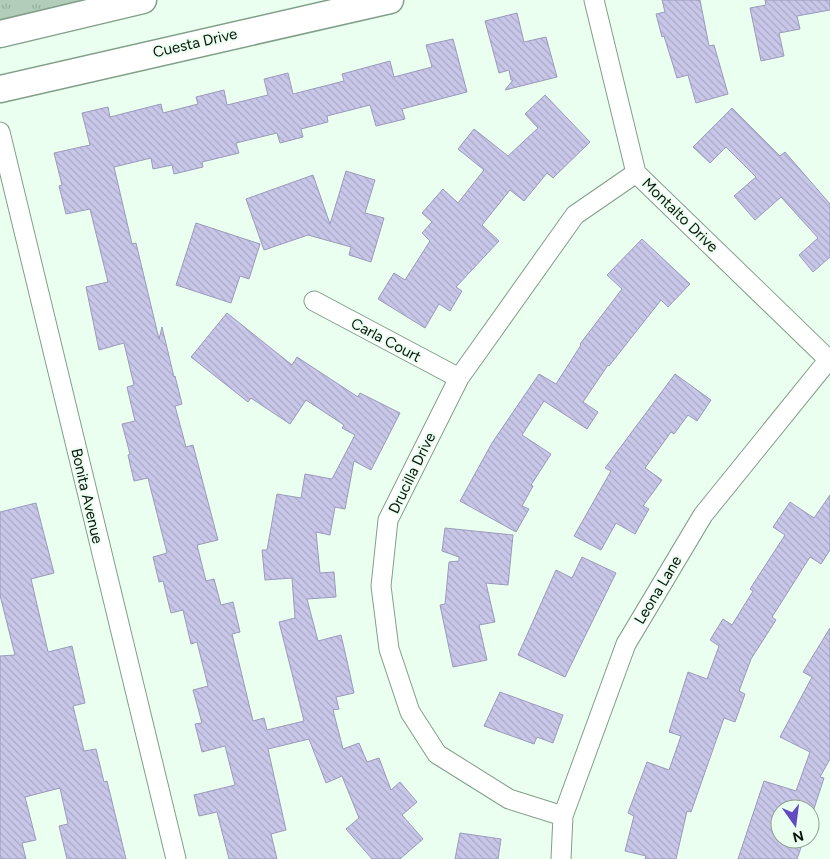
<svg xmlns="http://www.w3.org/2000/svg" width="830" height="859" viewBox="0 0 830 859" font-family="Figtree,sans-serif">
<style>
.park{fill:url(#park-tufts)}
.building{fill:url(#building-back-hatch);stroke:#9b9aba}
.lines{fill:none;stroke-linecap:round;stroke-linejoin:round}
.street-casing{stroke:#809f89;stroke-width:21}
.secondary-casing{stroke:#809f89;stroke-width:29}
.street{stroke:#fff;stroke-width:19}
.secondary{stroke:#fff;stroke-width:26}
.labels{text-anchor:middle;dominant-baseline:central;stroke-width:4;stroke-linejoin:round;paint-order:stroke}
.street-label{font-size:15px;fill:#08130b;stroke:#ebfff0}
</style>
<defs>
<pattern id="park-tufts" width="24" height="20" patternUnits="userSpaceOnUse" patternTransform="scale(1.25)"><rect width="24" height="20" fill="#b2cdb9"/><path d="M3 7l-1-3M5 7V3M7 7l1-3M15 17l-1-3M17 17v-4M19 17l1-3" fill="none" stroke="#98af9e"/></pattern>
<pattern id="building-back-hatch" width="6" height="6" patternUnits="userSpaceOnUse" patternTransform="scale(1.25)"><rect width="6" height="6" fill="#c8c7e9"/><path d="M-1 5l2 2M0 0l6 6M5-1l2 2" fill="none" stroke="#aaaac6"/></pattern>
</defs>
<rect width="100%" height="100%" fill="#ebfff0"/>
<path class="park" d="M0,0H93L0,21Z"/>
<path class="building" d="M662,0H700L709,46L714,45L728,94L696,103L688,75L677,78L664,36L662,37L656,14L665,12Z
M765,0H830V10L797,16L800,29L779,33L784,56L761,61L750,8L766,5Z
M517,13L524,42L546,37L557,77L505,90L513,80H511L509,70L499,73L485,21Z
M453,39L467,92L402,109L405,119L376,126L370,105L327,116L328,122L301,129L303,137L280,143L277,133L236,143L239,153L202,162L203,167L174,174L172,165L153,169L151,158L114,167L132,244L136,243L159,339L162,327L174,377L175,376L182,404L175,406L186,447L193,445L218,540L197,545L206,581L214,579L221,605L233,602L240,632L232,634L253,721L264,718L267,730L304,721L279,622L295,618L292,578L265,580L262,550H267L277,494L301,498L305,474L332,479L355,435L342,428L344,425L306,400L290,424L251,398L248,402L191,357L227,313L292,365L297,357L358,397L360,393L400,413L371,470L354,461L345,509L335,507L330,535L316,532L320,573L334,572L336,597L307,599L318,641L341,635L347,661L354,693L336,697L339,709L333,710L343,749L359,743L367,762L379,758L391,790L400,782L417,802L402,815L423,839L400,859H372L346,829L359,818L342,776L326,783L309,739L268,749L286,830L271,834L277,859H229L217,812L199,816L194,795L235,785L225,746L202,752L195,724L202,723L193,690L208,686L197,642L191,644L183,610L171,613L163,581L159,582L153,557L167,553L148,478L134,481L128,455L130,454L122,424L135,421L127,387L134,385L124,343L99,350L86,287L108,282L90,209L66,214L59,186L62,185L54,153L90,145L82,113L108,107L110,117L161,104L163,113L198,104L196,97L224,90L227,105L268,95L264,79L288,73L293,94L344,81L342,74L390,61L394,77L432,67L426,45Z
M545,95L590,142L553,178L547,173L524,201L510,190L482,225L499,241L456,287L462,291L450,311L439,304L425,328L378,299L394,273L405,280L430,241L422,233L432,222L422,213L443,189L458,203L484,170L458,149L474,129L508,156L538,128L525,114Z
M732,108L780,156L785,152L830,204V257L813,272L799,255L818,238L781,197L755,220L734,196L756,177L726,147L710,163L693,147Z
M346,171L375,180L365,213L384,218L371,262L349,255L351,247L308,235L264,250L246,199L313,175L330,224Z
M196,223L260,244L249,279L240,276L231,303L176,285Z
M642,239L690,284L668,307L661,300L609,366L608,365L583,402L598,412L587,429L544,401L522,435L551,454L531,485L533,486L522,506L529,509L516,532L460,501L492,443L539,374L556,384L581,345L580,344L622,289L607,275Z
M675,374L711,400L697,421L688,415L674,434L671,432L645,468L662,480L643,506L649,509L635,534L616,523L601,550L574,536L611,471L605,468Z
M830,495V550L821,564L810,557L772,617L776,620L751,659L739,691L745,694L735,722L724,718L691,812L687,811L676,859H645L646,856L625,851L634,816L628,813L647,762L669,770L681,736L669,732L688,672L707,679L719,646L710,640L723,619L732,625L753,591L750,589L785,535L773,527L790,502L814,518Z
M36,503L54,573L31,579L48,652L72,646L85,703L73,706L84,751L96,749L104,782L107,781L126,859H67L59,826L68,824L60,788L25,797L36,840L22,843L26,859H0V656L15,655L0,595V512Z
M445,528L513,535L508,585L486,583L495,622L479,625L487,660L453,667L440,605L445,604L449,562L459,561V557L442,551Z
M582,557L616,573L565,677L518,655L556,570L572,578Z
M830,628V759L820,777L824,778L810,821V809H780V839H804L797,859H738L764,781L796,791L810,752L780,737L812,677L803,672Z
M500,692L563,715L553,743L537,737L534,744L484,726Z
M460,833L501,839L498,859H455Z"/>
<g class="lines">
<defs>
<path id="street" d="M594,0L636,173L830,361
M0,132L176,859
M314,301L459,378
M563,816L509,799L437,754L410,712L389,649L381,586L388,520L459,378L575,215L636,173
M561,859L563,816L626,644L703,515L830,358"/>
<path id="secondary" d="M0,34L143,0
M0,89L390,0"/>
</defs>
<use href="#street" class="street-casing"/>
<use href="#secondary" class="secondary-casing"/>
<use href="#street" class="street"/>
<use href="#secondary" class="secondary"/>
</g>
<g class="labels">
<g class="street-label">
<text transform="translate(195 43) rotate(-13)">Cuesta Drive</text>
<text transform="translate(680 215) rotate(44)">Montalto Drive</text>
<text transform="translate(386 340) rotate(28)">Carla Court</text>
<text transform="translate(412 473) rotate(-64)">Drucilla Drive</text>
<text transform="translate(87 496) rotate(77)">Bonita Avenue</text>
<text transform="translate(658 590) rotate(-59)">Leona Lane</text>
</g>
</g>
<g transform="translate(795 824) rotate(166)"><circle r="24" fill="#ebfff0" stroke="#90a194"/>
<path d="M0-4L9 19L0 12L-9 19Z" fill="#624ac3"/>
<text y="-8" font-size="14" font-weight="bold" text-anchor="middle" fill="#08130b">N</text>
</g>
</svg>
